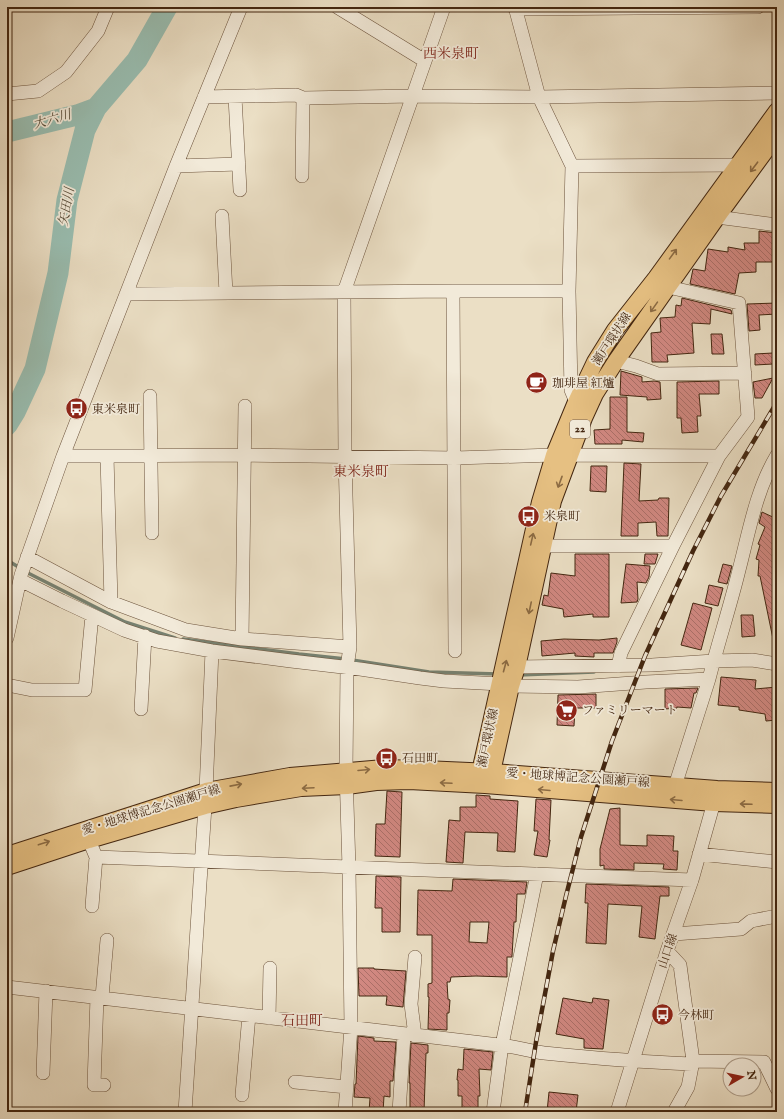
<svg xmlns="http://www.w3.org/2000/svg" width="784" height="1119" viewBox="0 0 784 1119" font-family="'IM FELL English','Noto Serif JP',serif">
<style>
.lines{fill:none;stroke-linecap:round;stroke-linejoin:round}
.stream{stroke:#778170;stroke-width:3.5}
.river{stroke:#99bdb0;stroke-width:21}
.building{fill:url(#building-back-hatch);stroke:#432610;fill-rule:evenodd}
.minor-casing{stroke:#6d543d;stroke-width:14}
.major-casing{stroke:#432610;stroke-width:18}
.minor{stroke:#f2ead9;stroke-width:13}
.major{stroke:#e6c082;stroke-width:16}
.rail-casing{stroke:#432610;stroke-width:4.5}
.rail{stroke:#f2ead9;stroke-width:3;stroke-dasharray:9;stroke-linecap:butt}
.oneway{stroke:#8c6b43}
.labels{text-anchor:middle;dominant-baseline:central;stroke-width:3.5;stroke-linejoin:round;paint-order:stroke}
.shield{fill:#f2ead9;stroke:#78614c;stroke-width:1}
.shield-label{font-size:11px;font-weight:bold;fill:#432610}
.street-label{font-size:12px;fill:#432610;stroke:#f2ead9}
.poi-label{font-size:12px;fill:#432610;stroke:#f2ead9;text-anchor:start}
.water-label{font-size:13px;font-style:italic;fill:#584c38;stroke:#f2ead9}
.quarter-label{font-size:14px;fill:#7a1f14;stroke:#f2ead9}
</style>
<defs>
<pattern id="building-back-hatch" width="6" height="6" patternUnits="userSpaceOnUse"><rect width="6" height="6" fill="#d18881"/><path d="M-1 5l2 2M0 0l6 6M5-1l2 2" fill="none" stroke="#ab6f68"/></pattern>
</defs>
<rect width="100%" height="100%" fill="#ebdfc5"/>
<filter id="stains"><feTurbulence type="fractalNoise" baseFrequency=".005" numOctaves="4"/><feColorMatrix values="0 0 0 0 .2 0 0 0 0 .09 0 0 0 0 .02 0 0 0 .5 -.17"/></filter>
<radialGradient id="worn" r=".72"><stop offset=".6" stop-color="#630" stop-opacity="0"/><stop offset="1" stop-color="#630" stop-opacity=".3"/></radialGradient>
<g class="lines">
<path class="stream" d="M7,560L20,568
M26,572L125,622L175,638
M183,639L299,654L346,659
M352,660L429,672L498,674
M519,675L594,672"/>
<path class="river" d="M7,132L77,115L96,108
M7,425L15,412L35,369L58,273L67,200L85,130L96,108L137,60L167,7"/>
</g>
<path class="building" d="M759,231L777,233V262H756V272L739,273L735,294L690,284L693,269L705,271L708,249L728,252V247L745,250L744,243H759Z
M682,298L731,310L732,314L711,309L710,324L692,323L694,353L667,355L668,362H652L651,333L661,332L660,318L675,317L676,305L681,306Z
M777,303V314L759,315L760,330L749,331L747,304Z
M711,334H722L724,354H712Z
M773,353V364L755,365V354Z
M621,371L642,377V382L654,381L660,382L661,399L647,400V397L620,395Z
M773,378L762,398H755L753,382Z
M719,381V394H699L701,416H697L698,432L682,433L681,418H677V382Z
M610,397H627V432L644,433L643,442L622,440V444H595L594,430L610,429Z
M624,463L641,464L639,501L658,500L659,498H669L668,536H657L656,522L638,523V536H621Z
M591,466H607L606,492L590,491Z
M762,512L777,519V568L775,590L777,591V639H773L760,576H758L759,560L756,559L760,545L758,544L765,527L759,523Z
M575,554H609V617H593V614L564,617L563,609L542,605L544,595L548,596L551,573L575,576Z
M645,554H658L655,564H644Z
M626,564L650,566L649,577L646,583L637,582L638,599L637,602L621,603Z
M723,564L732,566L727,584L718,582Z
M709,585L723,588L718,606L705,603Z
M693,603L712,608L701,650L681,645Z
M741,615H753L755,636L742,637Z
M617,638V642L613,653H594V657L575,656V653L542,656L541,641L564,639L599,640Z
M721,677L756,680L755,689L777,687V699L776,700L777,720L766,721L765,714L739,710V707L718,705Z
M698,688L696,693H694L691,708L677,707V708L665,709V689Z
M596,694V708H575L574,726L557,725L558,695Z
M387,791L402,792L400,857L375,856L376,824H385Z
M476,795L490,796V799L518,801L515,852L497,851L498,833L465,832L463,863L446,862L449,820L460,821V807H476Z
M536,799L551,800L549,840H550L547,857L534,855L538,831H534Z
M620,808V845L647,846V835L674,836L673,851H678L677,870L663,869L664,864L634,863V870L604,869V865L600,866V849L610,809Z
M376,876L401,877L400,932H382V908H375Z
M453,879L527,882L525,894H517L516,922H514L512,956V957H507V977L476,976L451,977L450,982H447L448,999L450,1000L449,1013H447V1030L428,1029L429,997H428V984L432,983V935H417L418,890L452,891ZM470,922H489L487,943L469,942Z
M586,884L669,887V896H660L655,939L639,937L642,906L608,904L606,944L586,943L588,903H585Z
M358,968H374V969L406,971L403,1007L386,1005L387,996H359Z
M563,998L592,1003L593,998L609,1000L603,1049L584,1048V1039L556,1034Z
M358,1036L374,1038V1041L396,1042L393,1081H390V1097L384,1096L383,1112H369L370,1098L354,1097L355,1084H356Z
M411,1043L428,1045V1053H426L424,1112H410V1083H409Z
M464,1049L493,1052L491,1070L479,1069L480,1096H478V1112H462V1096H458V1080H457L458,1069L463,1070Z
M549,1092L578,1095L576,1112H547Z"/>
<g class="lines">
<defs>
<path id="minor" d="M337,7L425,61
M515,7L539,97L572,166L569,291L571,390L576,402
M515,9L758,7
M7,94L38,91L66,72L98,31L108,7
M204,97L296,95L303,98L413,96L539,97L777,93
M235,97L240,190
M176,166L239,164
M572,166L739,165
M302,176L303,98
M222,216L226,293
M717,217L777,225
M453,291L455,651
M126,294L453,291H569
M616,361L636,366L658,374L745,373
M150,396L152,533
M63,456L244,455L455,458L554,455L719,456L748,417L739,303L668,287
M107,456L111,602
M544,546H673
M27,557L111,602L186,630L242,639L350,647
M20,580L62,601L124,630L157,641L212,651L291,661L360,669L420,678L444,681L500,684
M7,638L21,575L63,456L176,166L241,7
M242,639L245,406
M618,666L621,653L673,546L719,456
M517,667L652,665L714,661L752,660L777,664
M7,685L32,690H85L92,615
M511,686L578,687L646,682L709,679C718,643 730,607 739,570C749,532 756,490 777,455
M141,709L145,636
M675,786L709,679
M206,791L212,651
M89,840L96,857C295,866 493,872 692,880
M699,854L777,862
M92,906L96,857
M674,934L741,929L751,921L777,916
M667,951L680,965L693,1061L688,1087L674,1112
M7,987C171,1005 335,1026 499,1045C514,1046 529,1051 544,1053C593,1058 643,1062 692,1064
M97,997L94,1085H104
M102,997L107,940
M269,1018L270,968
M415,1036L411,1004L415,957
M693,1061L764,1062L777,1089
M43,1073L46,991
M295,1082L347,1087
M242,1095L249,1015
M185,1112L205,806
M345,1112L351,1027L349,868L346,771L347,667L350,647L345,457L344,292L444,7
M399,1112L404,1035
M493,1112L502,1045L537,874
M617,1112L667,951L692,880L716,795"/>
<path id="major" d="M483,781L480,772L540,502L554,455L576,402L595,362L615,330L656,278L777,111
M487,781L492,772L511,686L517,667L553,501L584,418L595,394L616,361L720,213L777,135
M7,855L206,791L290,776L384,768L424,769L492,772L717,789L777,791
M7,867L89,840L205,806L236,799L301,788L347,786L376,782L409,781L485,785L714,803L777,805"/>
</defs>
<use href="#minor" class="minor-casing"/>
<use href="#major" class="major-casing"/>
<use href="#minor" class="minor"/>
<use href="#major" class="major"/>
<defs>
<path id="rail" d="M525,1112L536,1042L553,951L566,896L581,837L612,741L645,656L693,551L721,496L777,402"/>
</defs>
<use href="#rail" class="rail-casing"/>
<use href="#rail" class="rail"/>
</g>
<defs><path id="oneway-shaft" d="M-6 0H5M1.5-3L5.5 0L1.5 3" fill="none" stroke-width="1.6" stroke-linecap="round" stroke-linejoin="round"/></defs>
<g class="oneway">
<use href="#oneway-shaft" transform="translate(754 167) rotate(127)"/>
<use href="#oneway-shaft" transform="translate(673 254) rotate(-54)"/>
<use href="#oneway-shaft" transform="translate(654 307) rotate(125)"/>
<use href="#oneway-shaft" transform="translate(560 482) rotate(110)"/>
<use href="#oneway-shaft" transform="translate(532 539) rotate(-77)"/>
<use href="#oneway-shaft" transform="translate(530 608) rotate(102)"/>
<use href="#oneway-shaft" transform="translate(505 666) rotate(-75)"/>
<use href="#oneway-shaft" transform="translate(364 770) rotate(-5)"/>
<use href="#oneway-shaft" transform="translate(446 783) rotate(-177)"/>
<use href="#oneway-shaft" transform="translate(236 785) rotate(-11)"/>
<use href="#oneway-shaft" transform="translate(308 788) rotate(177)"/>
<use href="#oneway-shaft" transform="translate(544 790) rotate(-175)"/>
<use href="#oneway-shaft" transform="translate(676 800) rotate(-175)"/>
<use href="#oneway-shaft" transform="translate(746 804) rotate(-178)"/>
<use href="#oneway-shaft" transform="translate(44 843) rotate(-18)"/>
</g>
<defs>
<symbol id="cafe-disc" viewBox="-11 -11 22 22"><circle r="9.5" fill="#8f2418" stroke="#f2ead9"/><path d="M-5.5-4.5H6V0H3Q3 3.5 0 3.5H-2.5Q-5.5 3.5-5.5 0ZM3-3.2v2h1.7v-2ZM-6 4.5H4V6H-6Z" fill="#fff"/></symbol>
<symbol id="bus-disc" viewBox="-11 -11 22 22"><circle r="9.5" fill="#8f2418" stroke="#f2ead9"/><path d="M-5-6H5V4H4V6H2V4H-2V6H-4V4H-5ZM-3.5-4V0h7V-4ZM-3.5 1.2v1.5H-2V1.2ZM2 1.2v1.5H3.5V1.2Z" fill="#fff"/></symbol>
<symbol id="supermarket-disc" viewBox="-11 -11 22 22"><circle r="9.5" fill="#8f2418" stroke="#f2ead9"/><path d="M-6-5.5h2.5l.6 2H6L4.5 2H-2.5L-4.4-4H-6ZM-1.5 3.2a1.3 1.3 0 1 0 .1 0ZM3 3.2a1.3 1.3 0 1 0 .1 0Z" fill="#fff"/></symbol>
</defs>
<g fill-rule="evenodd">
<use href="#cafe-disc" x="524" y="370" width="25" height="25"/>
<use href="#bus-disc" x="64" y="396" width="25" height="25"/>
<use href="#bus-disc" x="516" y="504" width="25" height="25"/>
<use href="#supermarket-disc" x="554" y="698" width="25" height="25"/>
<use href="#bus-disc" x="374" y="746" width="25" height="25"/>
<use href="#bus-disc" x="650" y="1002" width="25" height="25"/>
</g>
<g class="labels">
<rect class="shield" x="570" y="420" width="20" height="18" rx="3"/>
<g class="shield-label">
<text x="580" y="429">22</text>
</g>
<g class="street-label">
<text transform="translate(612 339) rotate(-57)">瀬戸環状線</text>
<text transform="translate(488 738) rotate(-78)">瀬戸環状線</text>
<text transform="translate(578 778) rotate(4)">愛・地球博記念公園瀬戸線</text>
<text transform="translate(151 810) rotate(-17)">愛・地球博記念公園瀬戸線</text>
<text transform="translate(668 951) rotate(-71)">山口線</text>
</g>
<g class="poi-label">
<text x="552" y="383">珈琲屋 紅爐</text>
<text x="92" y="409">東米泉町</text>
<text x="544" y="516">米泉町</text>
<text x="582" y="710">ファミリーマート</text>
<text x="402" y="758">石田町</text>
<text x="678" y="1015">今林町</text>
</g>
<g class="water-label">
<text transform="translate(52 120) rotate(-16)">大六川</text>
<text transform="translate(67 207) rotate(-80)">矢田川</text>
</g>
<g class="quarter-label">
<text x="451" y="54">西米泉町</text>
<text x="361" y="472">東米泉町</text>
<text x="302" y="1021">石田町</text>
</g>
</g>
<rect width="784" height="1119" fill="none" stroke="#ebdfc5" stroke-width="24"/>
<rect x="8" y="8" width="768" height="1103" fill="none" stroke="#432610" stroke-width="2"/>
<rect x="12" y="12" width="760" height="1095" fill="none" stroke="#432610"/>
<g transform="translate(742 1077) rotate(81)"><circle r="19" fill="#f2ead9" stroke="#ac9c89"/>
<path d="M0-3L7 15L0 10L-7 15Z" fill="#8f2418"/>
<text y="-6" font-size="11" font-weight="bold" text-anchor="middle" fill="#432610">N</text>
</g>
<rect width="100%" height="100%" filter="url(#stains)"/>
<rect width="100%" height="100%" fill="url(#worn)"/>
</svg>
